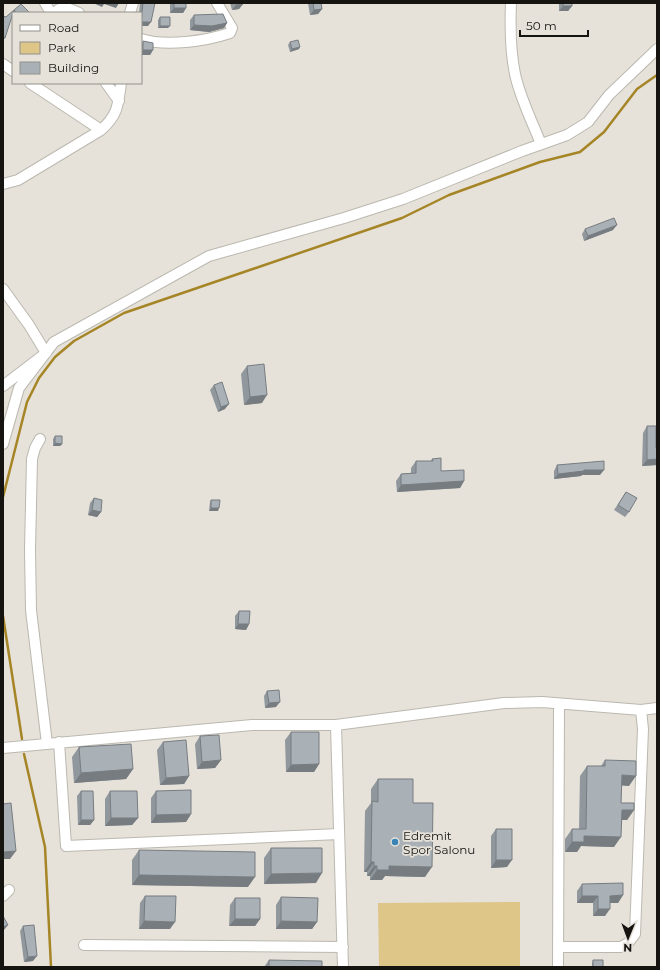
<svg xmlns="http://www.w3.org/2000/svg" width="660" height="970" viewBox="0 0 660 970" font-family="Montserrat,sans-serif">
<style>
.green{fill:#dec688}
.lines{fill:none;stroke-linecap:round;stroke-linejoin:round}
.stream{stroke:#a58525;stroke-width:2.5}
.minor-casing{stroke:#bbb8af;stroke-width:12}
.minor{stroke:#fff;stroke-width:10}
.wall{fill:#91989d}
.shaded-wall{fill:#767c80}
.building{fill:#a9b1b7;stroke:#767c80}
.poi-dot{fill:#3984b7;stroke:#e6e2da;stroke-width:1.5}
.labels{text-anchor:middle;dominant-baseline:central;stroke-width:3.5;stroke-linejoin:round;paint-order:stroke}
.poi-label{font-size:12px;fill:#151411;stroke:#e6e2da;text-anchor:start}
</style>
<rect width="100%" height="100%" fill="#e6e2da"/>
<path class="green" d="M520,902V967H379L378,903Z"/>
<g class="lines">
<path class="stream" d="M3,497L27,402L39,378L55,357L74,341L124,313L402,218L449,195L540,162L580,152L604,132L637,89L657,75
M3,616L22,739
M24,754L45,847L51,967"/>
<defs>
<path id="minor" d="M45,3L51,13
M511,3C510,27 510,50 515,74C520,98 532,121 541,144
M55,13C61,4 71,9 79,13
M130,13L133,3
M141,39C166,47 206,41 230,33L232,28L217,3
M3,64L13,71
M30,83L101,130
M106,83L119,101
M3,184L18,180L101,130C118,115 118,105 121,83
M3,289L29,325L46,353L3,386
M40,439L35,448L32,459L30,550L31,610L47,744
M3,444L19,388L54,342L209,256L344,218L403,199L522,151L567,135L588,122L609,95L657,49
M336,725L343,967
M59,742L66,846L339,834
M3,748L252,725H336L504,703L542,702L641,710L657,708
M3,896L9,890
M84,945L343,947
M558,947H621L628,943L635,934L643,729L641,710
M558,967L559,705"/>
</defs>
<use href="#minor" class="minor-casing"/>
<use href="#minor" class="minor"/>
</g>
<path class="wall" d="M140,3H155L148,26H141V13H139Z
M170,3H186V8L183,13H170Z
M230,3H243V4L239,9L232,10Z
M308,3H321L322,9L318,14L310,15Z
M559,3H572V6L568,11H559Z
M21,4L30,13H13V16L12,15L5,38L3,41V16L6,17Z
M194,15L227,23L224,28L209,32L190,30V20Z
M160,17L168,28H158V20Z
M143,41L153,50L150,55H141V44Z
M290,42L299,49L290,52L288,45Z
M585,229L613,230L584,241L582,234Z
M247,366L262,403L244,405L241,374Z
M214,385L225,409L218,412L210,390Z
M647,426L656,448H657V465L642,466L643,433Z
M55,436L62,444L60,446H53V439Z
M432,459L441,471L464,481L460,488L397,492L396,481L401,474L411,473V468L416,461H431Z
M557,465L600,475H582L581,476L554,479V471Z
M626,492L629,512L625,517L614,510Z
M94,498L101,512L97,517L88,515L90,503Z
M211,500L218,511H209L210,502Z
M239,611L249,624L246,630L235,629V616Z
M267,691L276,707L265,708L264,696Z
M291,732L319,764L314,772H286L285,740Z
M200,736L221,760L215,768L197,769L195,744Z
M163,742L189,776L184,784L160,785L157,750Z
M79,747L133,769L126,779L74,783L72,757Z
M605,760L629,786L622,785L621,803L634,810L627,820H622L614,847L581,846L577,852H565V839L572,829H579L580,776L587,766H601Z
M378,779L413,803L425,877L385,876L382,880H370V876H367V872H364L365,811L371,803V789Z
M81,791L94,820L90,825H78L77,796Z
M110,791L138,818L132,825L105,826V799Z
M156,791L191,814L186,822L151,823V798Z
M496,829L507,867L491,868V836Z
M271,848L316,883L264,884V858Z
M139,850L248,887L132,885V860Z
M582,884L623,895L618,903H610L605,916H593V903H577V891Z
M145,896L170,929H139L140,903Z
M281,897L317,922L312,929H276V905Z
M235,898L260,919L255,926H229L230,905Z
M23,926L33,961L24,962L20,931Z
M269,960L322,967H264Z
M593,960L603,967H592V963Z"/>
<path class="shaded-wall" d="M93,3H119L116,8L104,4L102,7Z
M243,4L239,9L232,10L236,5Z
M563,6H572L568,11H559Z
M174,8H186L183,13H170Z
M322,9L318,14L310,15L314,10Z
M141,22H151L148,26H141Z
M227,23L224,28L209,32L190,30L194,25Z
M160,26H170L168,28H158Z
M300,47L299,49L290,52L292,49Z
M143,50H153L150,55H141V53Z
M617,225L613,230L584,241L588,236Z
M267,395L262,403L244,405L250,397Z
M229,404L225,409L218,412L221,407Z
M55,443L62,444L60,446H53Z
M657,459V465L642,466L647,460Z
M584,470H604L600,475H582L581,476L554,479L558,474Z
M464,481L460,488L397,492L401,485Z
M211,508H219L218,511H209Z
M92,510L101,512L97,517L88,515Z
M238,624H249L246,630L235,629Z
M280,702L276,707L265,708L269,703Z
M221,760L215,768L197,769L202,762Z
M319,764L314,772H286L291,765Z
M133,769L126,779L74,783L81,773Z
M622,775L636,776L629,786L615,785Z
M189,776L184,784L160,785L166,778Z
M622,810H634L627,820H615Z
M191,814L186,822L151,823L156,815Z
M111,818H138L132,825L105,826Z
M81,820H94L90,825H78Z
M584,836L621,837L614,847L581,846L577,852H565L572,842Z
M16,851L10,859H3V852Z
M496,860H512L507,867L491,868Z
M371,862H374L367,872H364Z
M374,866H377L370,876H367Z
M389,866L432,867L425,877L385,876L382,880H370L377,870Z
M322,873L316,883L264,884L271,874Z
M139,875L255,877L248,887L132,885Z
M623,895L618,903H605L610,896Z
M582,896H598L593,903H577Z
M598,909H610L605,916H593Z
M235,919H260L255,926H229Z
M144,921L175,922L170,929H139Z
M281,921L317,922L312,929H276Z
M8,925L4,930L3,931V927Z
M37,956L33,961L24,962L28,957Z"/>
<path class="building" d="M143,3H155L151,22H141Z
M174,3H186V8H174Z
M236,3H243V4L236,5Z
M313,3H321L322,9L314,10Z
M563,3H572V6H563Z
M21,4L30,13H17L14,10Z
M14,10L5,38L3,37V16L6,17Z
M223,14L227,23L212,26L194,25V15Z
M160,17H170V26H160Z
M298,40L300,47L292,49L290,42Z
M143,41L153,43V50H143Z
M614,218L617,225L588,236L585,229Z
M264,364L267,395L250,397L247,366Z
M222,382L229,404L221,407L214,385Z
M647,426H656V448H657V459L647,460Z
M55,436H62V444L55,443Z
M441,458V471L464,470V481L401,485V474L416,473V461H433L432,459Z
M604,461V470H584V471L558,474L557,465Z
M626,492L637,498L629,512L618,505Z
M94,498L102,500L101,512L92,510Z
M211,500H220L219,508H211Z
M239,611H250L249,624H238Z
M279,690L280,702L269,703L267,691Z
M291,732H319V764L291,765Z
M219,735L221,760L202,762L200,736Z
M186,740L189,776L166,778L163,742Z
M131,744L133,769L81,773L79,747Z
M605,760L636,761V776L622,775L621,803H634V810H622L621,837L584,836V842H572V829H586L587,766H605Z
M378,779H413V803H433L432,867L389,866V870H377V866H374V862H371L372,801L378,802Z
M191,790V814L156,815V791Z
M81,791H93L94,820H81Z
M110,791H137L138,818H111Z
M11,803L16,851L3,852V804Z
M496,829H512V860H496Z
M271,848H322V873L271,874Z
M139,850L255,852V877L139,875Z
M623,883V895L610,896V909H598V896H582V884Z
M145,896H176L175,922L144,921Z
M281,897L318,898L317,922L281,921Z
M235,898H260V919H235Z
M3,916L8,925L3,927Z
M34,925L37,956L28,957L23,926Z
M269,960L322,961V967H269Z
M593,960H603V967H593Z"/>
<circle class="poi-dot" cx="395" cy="842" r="4"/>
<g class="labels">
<g class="poi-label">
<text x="403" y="835">Edremit<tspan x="403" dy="14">Spor Salonu</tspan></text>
</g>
</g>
<rect width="660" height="970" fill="none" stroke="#151411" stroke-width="8"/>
<rect x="12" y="12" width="130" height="72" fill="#e6e2da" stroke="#92908a"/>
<rect x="20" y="25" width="20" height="6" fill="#ffffff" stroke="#92908a"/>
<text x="48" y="32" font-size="12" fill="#151411">Road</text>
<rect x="20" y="42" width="20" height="12" fill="#dec688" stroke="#92908a"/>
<text x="48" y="52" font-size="12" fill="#151411">Park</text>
<rect x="20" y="62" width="20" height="12" fill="#a9b1b7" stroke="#92908a"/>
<text x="48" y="72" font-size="12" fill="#151411">Building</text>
<g transform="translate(628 938) rotate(181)" stroke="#e6e2da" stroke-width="3" paint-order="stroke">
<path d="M0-3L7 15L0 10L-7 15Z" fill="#151411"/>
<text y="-6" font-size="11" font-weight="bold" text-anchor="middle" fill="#151411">N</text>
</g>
<path d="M520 30v6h68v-6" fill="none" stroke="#151411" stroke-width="2"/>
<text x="526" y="30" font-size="12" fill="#151411" stroke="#e6e2da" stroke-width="3" paint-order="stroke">50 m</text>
</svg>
